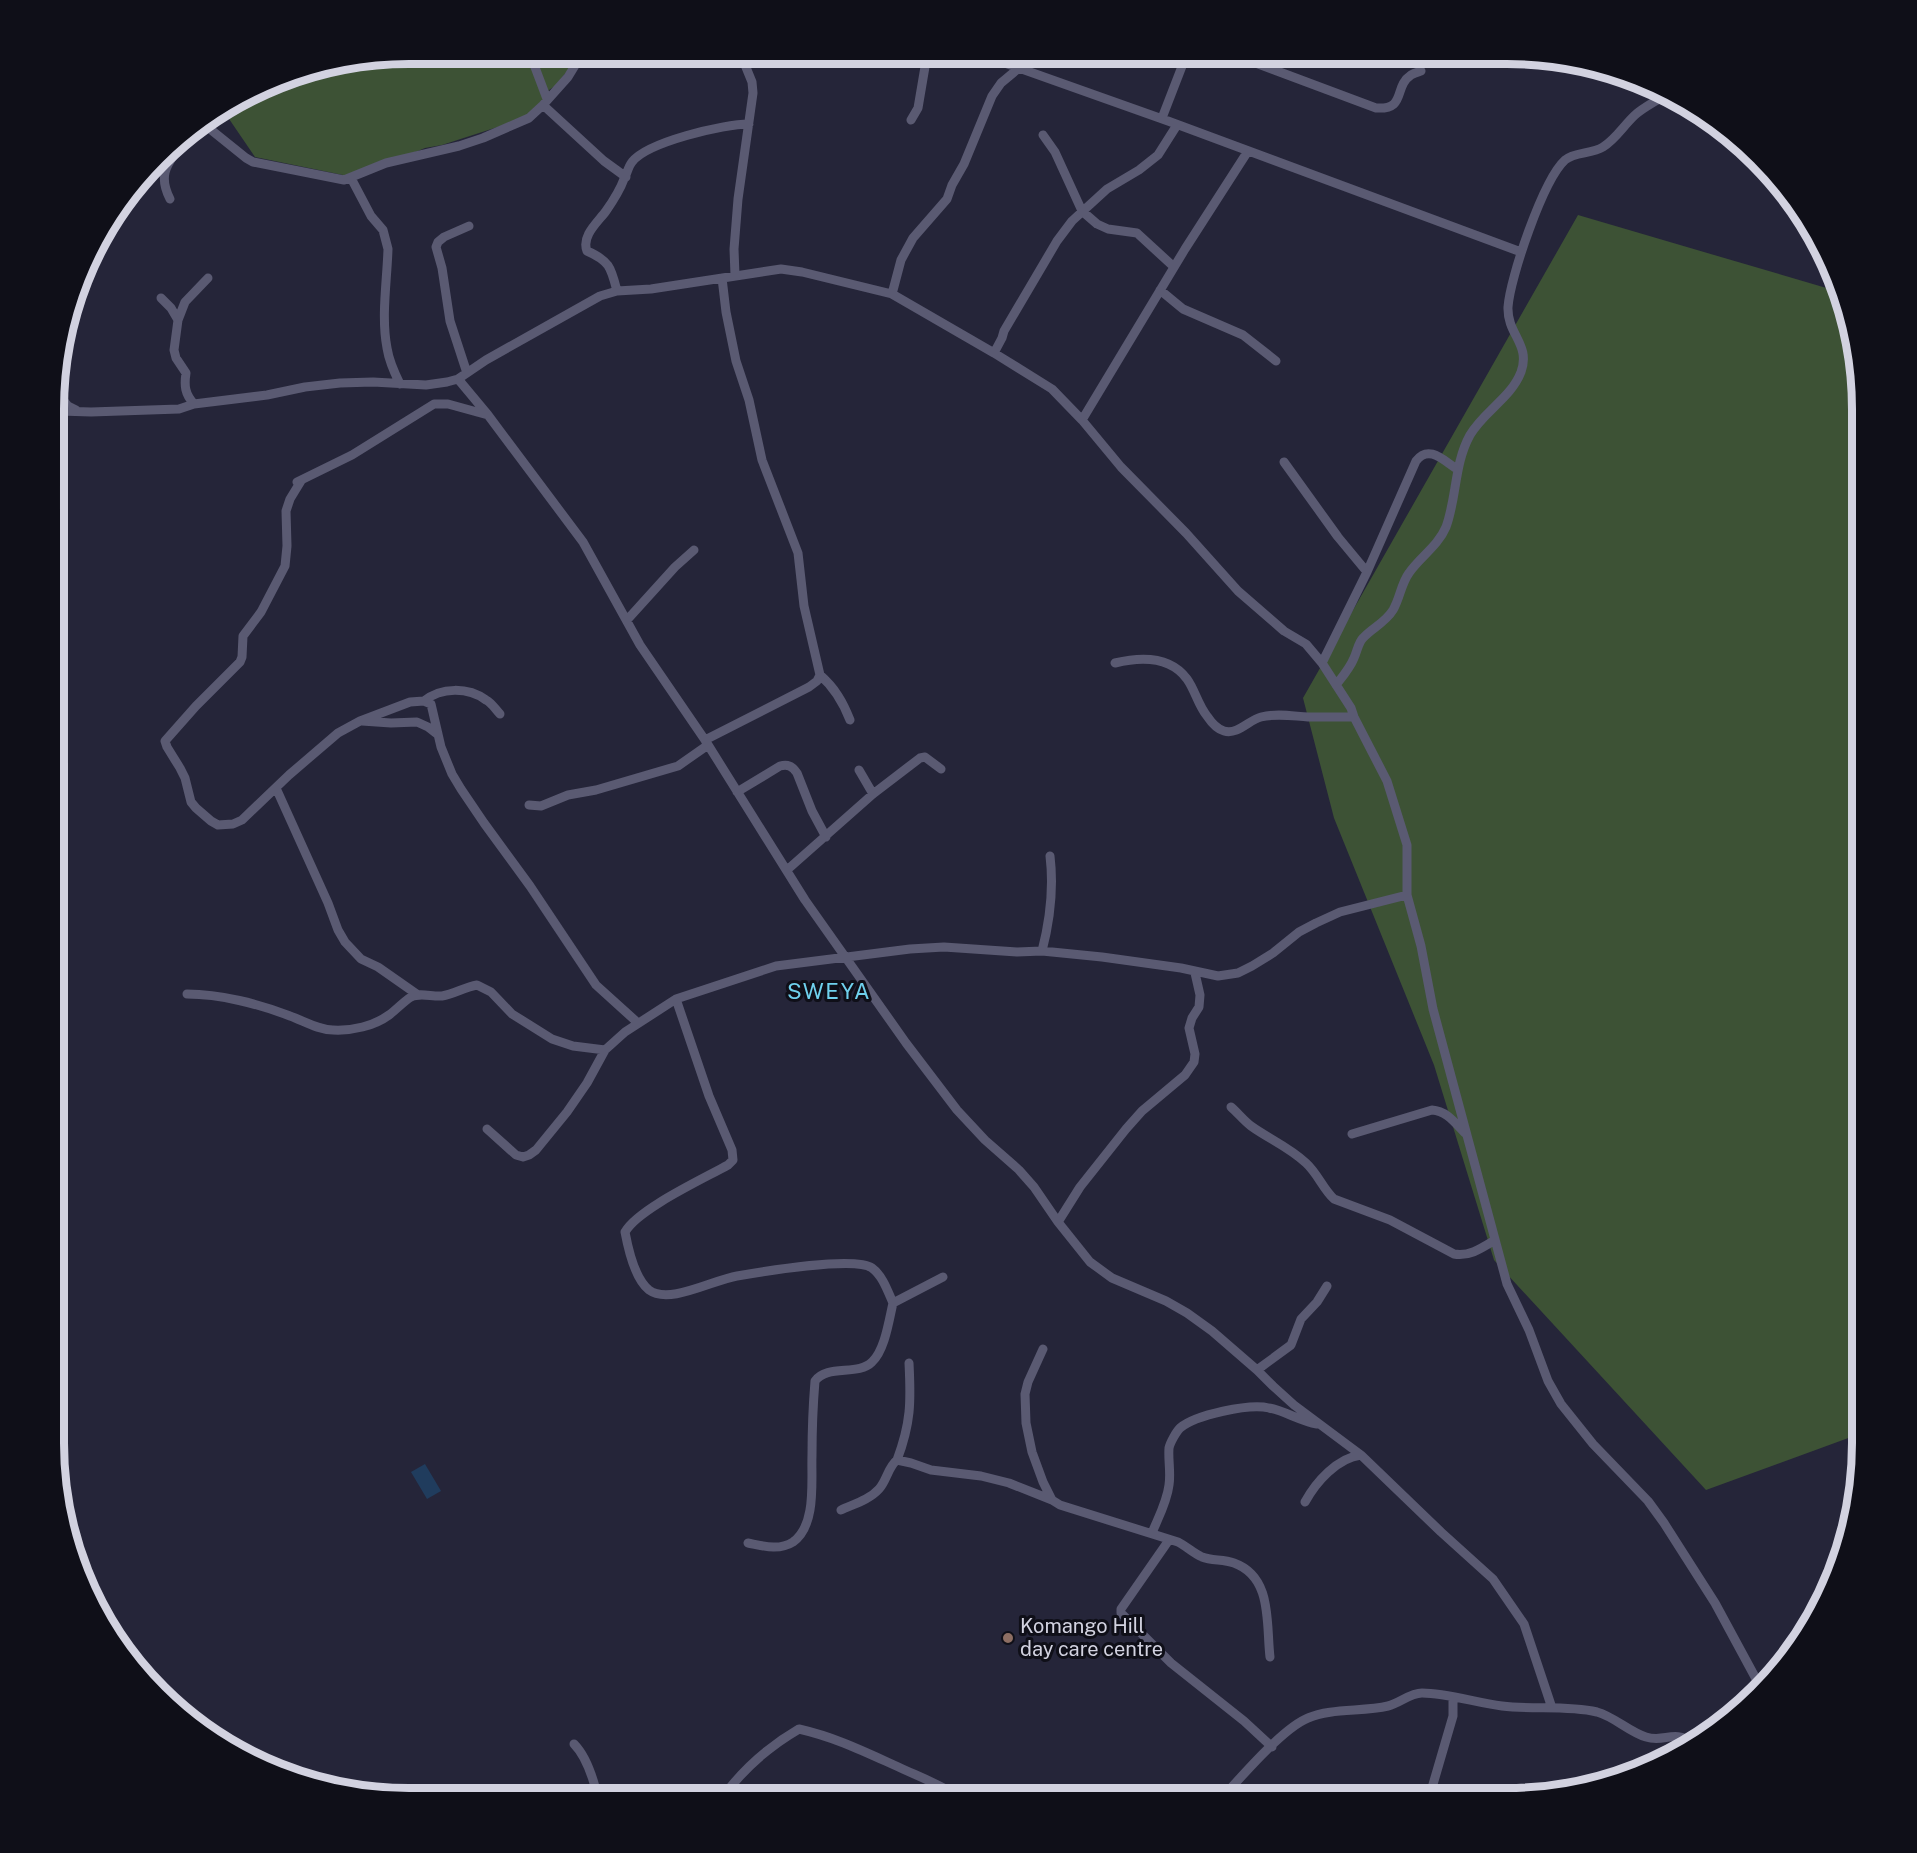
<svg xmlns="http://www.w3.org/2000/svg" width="1917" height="1853" viewBox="0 0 1917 1853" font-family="'Public Sans',sans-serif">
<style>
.green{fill:#3d5235}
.water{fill:#203c5d}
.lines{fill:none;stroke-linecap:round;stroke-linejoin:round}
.minor{stroke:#5a5a72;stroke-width:9}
.education-dot{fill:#8d6e63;stroke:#0f0f18;stroke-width:2}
.labels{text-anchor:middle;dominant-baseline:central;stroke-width:6;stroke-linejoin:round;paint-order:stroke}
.poi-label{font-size:20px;fill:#d2d2e0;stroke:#0f0f18;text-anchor:start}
.quarter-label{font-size:22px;letter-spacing:1.5px;fill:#6fd1ed;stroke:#0f0f18}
.rim{fill:none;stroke:#d2d2e0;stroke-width:8}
</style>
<rect width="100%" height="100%" fill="#252539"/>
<path class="green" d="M409,54H578L573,64L555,86L549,90L540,105L522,119L442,145L425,148L389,163L348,176L255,157L225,113L295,73Z
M1578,215L1840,292L1862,386V1433L1706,1490L1494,1260L1434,1065L1334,818L1303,698Z"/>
<path class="water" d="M425,1464L441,1491L427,1499L411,1472Z"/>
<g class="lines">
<path class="minor" d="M530,54L547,99
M985,56L1168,121L1521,252
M1237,56L1376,108C1407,110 1393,87 1411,75C1414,73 1418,72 1421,71
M543,105L604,161L626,177
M1162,118L1186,56
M911,120L918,108L927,55
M205,125L246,158L253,162L344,180L386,163L459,146L483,138L529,118L543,105L568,77L582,54
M1043,135L1055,152L1082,211L1097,224L1108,229L1137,233L1174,267
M351,178L371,216L383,230L388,249C387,281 381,317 387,348C389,361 394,372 400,384
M170,199C155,170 173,160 185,137
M735,275L734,249L738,199L753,93L752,82L741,55
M1160,290L1183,309L1243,335L1276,361
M617,291C611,268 610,261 587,251C581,236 598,222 606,211C613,201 620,190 624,179C627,174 628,167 632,162C647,142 724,124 749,124
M892,294L901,260L913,238L947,199L952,185L964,164L992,96L1001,83L1019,68
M161,298L171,308L178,320L174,350L176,358L186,373C184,386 185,394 194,404
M178,320L185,302L208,278
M994,353L1002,338L1004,331L1057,241L1072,221L1107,189L1139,170L1158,155L1177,125
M467,373L450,321L442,268L436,247L438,242L444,237L469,226
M458,379L488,415L583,542L640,645L705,740L805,900L906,1043L957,1110L985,1140L1019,1170L1034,1187L1058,1222L1090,1262L1112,1278L1166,1301L1187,1313L1212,1331L1257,1370L1273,1386L1294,1405L1361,1455L1441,1532L1493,1579L1524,1624L1552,1708
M60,396L68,406L76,410
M60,411L91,412L179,409L194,404L267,395L305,387L340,383L373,382L426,385L447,382L458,379L486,360L600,296L617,291L651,289L781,269L802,272L892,294L994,353L1052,389L1082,420L1121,467L1186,533L1238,591L1284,631L1306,644L1322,663L1351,708L1354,717L1387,781L1407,845V895L1421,946L1433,1009L1507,1284L1529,1330L1548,1381L1561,1404L1593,1444L1648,1501L1664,1523L1715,1603L1761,1688
M1082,420L1185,249L1248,151
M1284,462L1338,537L1367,572
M301,481L290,499L286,511L287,546L285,566L261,612L243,636L242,657L240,662L196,706L165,741L167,747L180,768L185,778L191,802L196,808L211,821L218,825L233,824L242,820L289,775L338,733L360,721L410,702L424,701L431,704L441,747L452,774L461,789L484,823L530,886L596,985L638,1023
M297,482L352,455L434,404H448L488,415
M627,620L675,567L694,550
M1115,663C1140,657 1170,656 1187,679C1195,690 1198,705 1207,716C1211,722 1217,729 1224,731C1238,735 1249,720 1261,717C1277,713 1292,716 1308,717C1323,717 1339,717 1354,717
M1322,663L1367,572L1416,461C1429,444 1444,461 1457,469
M820,675C835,688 843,702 850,720
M1336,685C1343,676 1350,668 1354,658C1357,652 1358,643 1363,638C1373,627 1385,623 1393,610C1400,598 1401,584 1409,573C1420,557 1438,546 1446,527C1457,497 1454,464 1470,435C1484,411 1511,398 1521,372C1531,344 1507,335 1508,307C1510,278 1543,180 1565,160C1574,152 1592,154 1603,147C1616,139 1624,125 1635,115C1644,107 1655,102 1665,95
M424,701C441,687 468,687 486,700C492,703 495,709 500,714
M362,721L391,723L417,722L428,727L437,734
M705,740L809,687L817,681L820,675L804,606L798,553L762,460L749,400L736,361L726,312L722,278
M859,770L873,794
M276,788L328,903L338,930L345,942L361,959L378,967L418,995
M737,792L780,766C788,764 792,766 797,773L812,811L826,837
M529,805L541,806L568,795L596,790L678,766L708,745
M787,870L873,794L920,758L925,757L941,769
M1042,951C1050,920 1054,889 1050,856
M187,994C220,994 259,1004 290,1016C304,1021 318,1030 333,1030C352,1031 374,1026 389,1015C396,1010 403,1002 411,997C420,992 432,997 442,996C454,994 465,987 477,985L491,992L512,1014L552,1039L573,1046L605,1050
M676,999L709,1096L732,1150L733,1160L728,1165C703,1179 638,1209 625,1232C628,1248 635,1279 649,1290C669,1305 713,1280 737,1276C760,1272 855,1256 872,1268C883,1276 888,1292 893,1303C889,1320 885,1350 872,1362C858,1376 827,1364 815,1381C813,1405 812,1430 812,1455C811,1480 817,1525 793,1542C779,1551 763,1546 748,1543
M1231,1107C1238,1113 1244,1121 1251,1126C1269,1139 1289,1147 1306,1163C1318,1174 1323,1189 1334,1199L1390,1220L1454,1254C1469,1257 1482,1248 1495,1240
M487,1129L516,1155L523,1157L529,1155L536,1150L567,1112L587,1083L605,1050L625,1032L676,999L776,966L910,949L944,947L1017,952L1042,951L1102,957L1181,968L1218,976L1238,973L1252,966L1273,953L1299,932L1316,923L1340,912L1407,895
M1352,1134L1432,1110C1447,1111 1455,1123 1465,1133
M1058,1222L1080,1187L1126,1129L1142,1111L1185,1075L1194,1062L1195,1054L1189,1028L1192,1018L1199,1007L1200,995L1195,973
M893,1303L943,1277
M1043,1349L1028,1382L1025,1394L1026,1423L1032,1452L1043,1482L1052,1500L1060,1505L1178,1542C1186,1546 1193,1553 1202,1557C1212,1561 1223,1559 1234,1563C1273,1577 1266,1624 1270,1657
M1257,1370L1291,1345L1301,1319L1317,1302L1327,1286
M897,1460C911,1423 911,1402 909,1363
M1305,1502C1316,1482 1337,1458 1361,1455
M841,1510C854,1504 869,1500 879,1489C887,1480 888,1467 897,1460L911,1463L931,1470L981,1476L1009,1483L1052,1500
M1152,1533C1158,1518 1167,1502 1169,1485C1171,1473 1168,1460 1169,1448C1170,1443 1176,1432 1180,1428C1195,1415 1250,1403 1269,1408C1285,1411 1300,1421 1317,1424
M1169,1540L1121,1609V1613L1171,1663L1244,1721L1272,1747
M574,1744C587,1757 594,1781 598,1798
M699,1789L705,1798
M722,1798C743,1769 768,1747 799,1729C834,1737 861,1750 894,1765C917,1776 940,1784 961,1798
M1222,1798C1241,1777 1283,1728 1308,1718C1331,1708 1363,1712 1388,1706C1400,1703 1410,1693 1422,1693C1447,1693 1477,1703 1502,1706C1534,1710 1566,1705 1597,1712C1615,1717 1629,1732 1646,1737C1665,1743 1673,1729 1693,1743
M1429,1798L1453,1716V1698"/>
</g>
<circle class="education-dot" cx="1008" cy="1638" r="6"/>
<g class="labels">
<g class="poi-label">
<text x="1020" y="1626">Komango Hill<tspan x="1020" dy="23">day care centre</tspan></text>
</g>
<g class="quarter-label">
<text x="829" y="991">SWEYA</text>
</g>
</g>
<path d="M0 0H1917V1853H0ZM409 64H1507A345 345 0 0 1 1852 409V1443A345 345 0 0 1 1507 1788H409A345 345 0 0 1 64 1443V409A345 345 0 0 1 409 64Z" fill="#0f0f18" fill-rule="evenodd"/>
<path class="rim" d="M409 64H1507A345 345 0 0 1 1852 409V1443A345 345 0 0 1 1507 1788H409A345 345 0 0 1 64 1443V409A345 345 0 0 1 409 64Z"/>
</svg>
